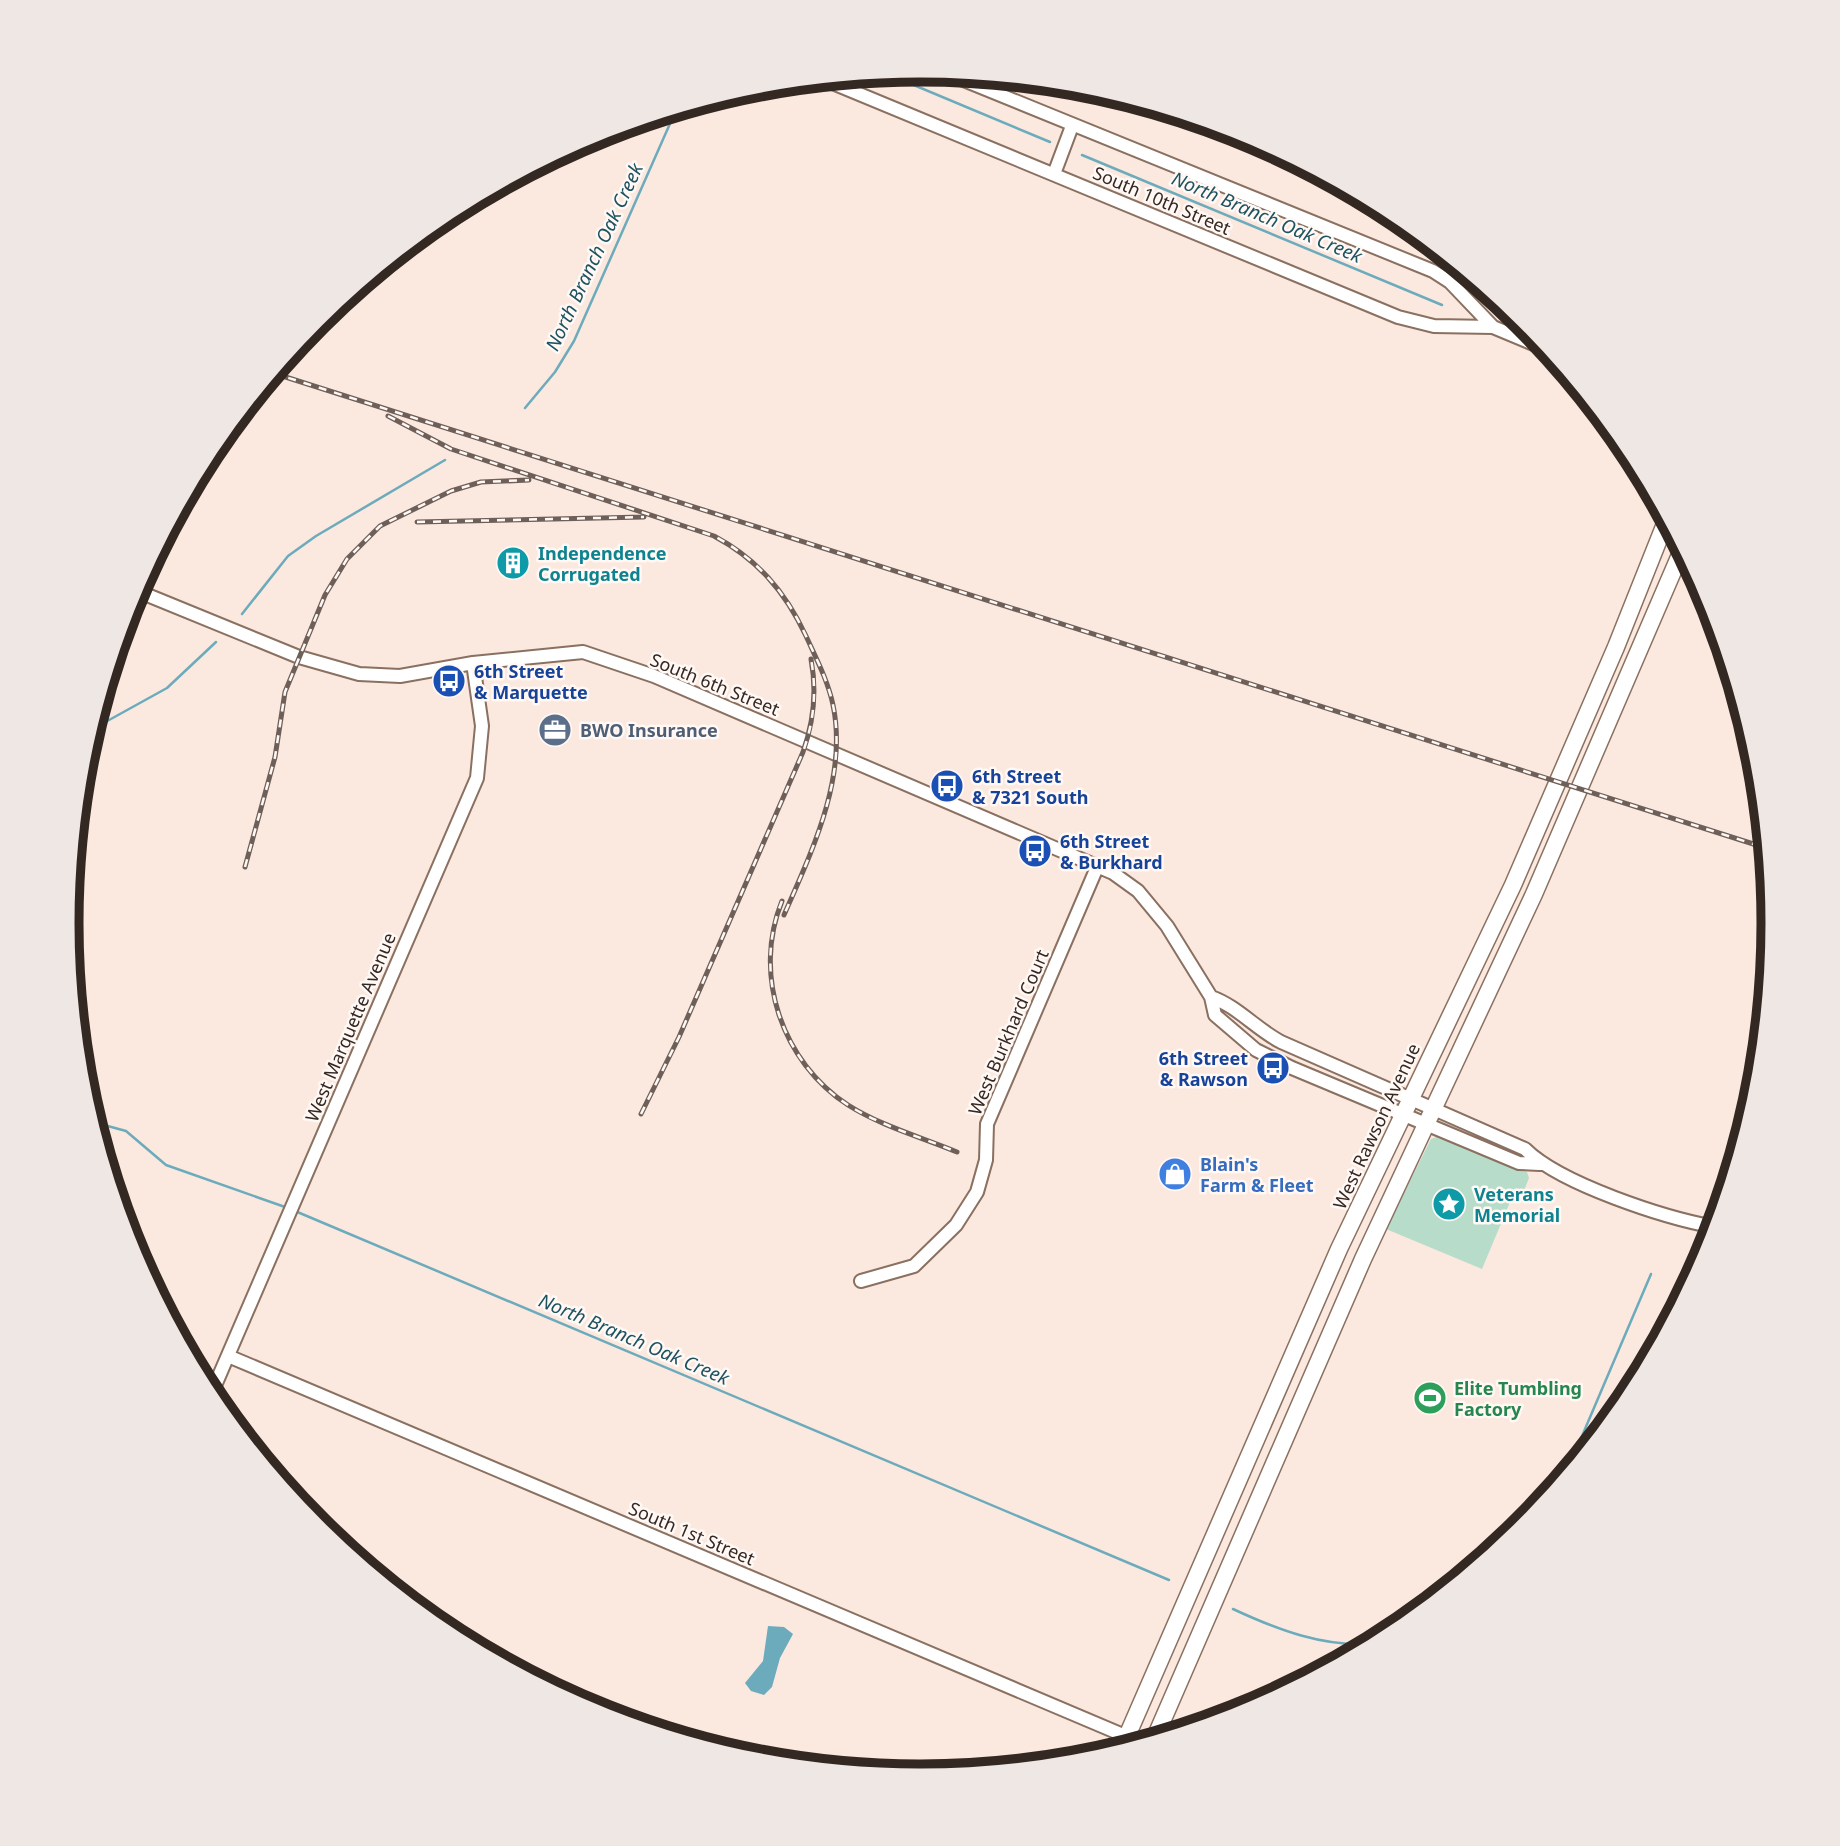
<svg xmlns="http://www.w3.org/2000/svg" width="1840" height="1846" viewBox="0 0 1840 1846" font-family="'Noto Sans',sans-serif">
<style>
.green{fill:#b8dcca}
.water{fill:#6cabbc}
.lines{fill:none;stroke-linecap:round;stroke-linejoin:round}
.stream{stroke:#6cabbc;stroke-width:2.5}
.minor-casing{stroke:#8a7060;stroke-width:16}
.major-casing{stroke:#8a7060;stroke-width:19}
.minor{stroke:#fff;stroke-width:12}
.major{stroke:#fff;stroke-width:16}
.rail-casing{stroke:#6e6059;stroke-width:5}
.rail{stroke:#fff8f5;stroke-width:2.5;stroke-dasharray:8;stroke-linecap:butt}
.labels{text-anchor:middle;dominant-baseline:central;stroke-width:5;stroke-linejoin:round;paint-order:stroke}
.street-label{font-size:18px;fill:#342822;stroke:#fff8f5}
.culture-label{font-size:18px;font-weight:bold;fill:#0d838f;stroke:#fff8f5;text-anchor:start}
.transit-label{font-size:18px;font-weight:bold;fill:#164399;stroke:#fff8f5;text-anchor:start}
.service-label{font-size:18px;font-weight:bold;fill:#4e5e75;stroke:#fff8f5;text-anchor:start}
.shop-label{font-size:18px;font-weight:bold;fill:#366cbe;stroke:#fff8f5;text-anchor:start}
.leisure-label{font-size:18px;font-weight:bold;fill:#27864d;stroke:#fff8f5;text-anchor:start}
.water-label{font-size:19px;font-style:italic;fill:#1d5360;stroke:#fff8f5}
.rim{fill:none;stroke:#342822;stroke-width:9}
</style>
<rect width="100%" height="100%" fill="#fbe8de"/>
<path class="green" d="M1439,1136L1527,1172L1529,1178L1523,1193L1515,1190L1482,1269L1386,1229L1431,1139Z"/>
<path class="water" d="M768,1626L784,1627L793,1634L780,1658L772,1687L764,1695L751,1691L745,1683L763,1661Z"/>
<g class="lines">
<path class="stream" d="M885,73L1050,142
M1082,155L1442,305
M525,408L555,372L574,341L676,110
M242,614L288,556L316,536L445,460
M91,730L167,688L216,642
M93,1122L126,1131L166,1165L285,1207
M295,1211L1169,1580
M1565,1476L1651,1274
M1233,1609C1278,1630 1323,1647 1373,1644"/>
<defs>
<path id="minor" d="M944,72L1433,271L1450,282L1493,327
M823,79L1398,317L1434,326L1493,327L1548,350
M1054,174L1072,126
M135,590L299,657L359,674L400,676L473,663L583,652L654,676L1113,873L1138,891L1167,926L1211,997L1215,1015L1256,1050L1292,1068L1519,1163L1540,1164
M1211,997C1237,1006 1256,1029 1281,1042L1525,1149C1560,1184 1665,1218 1715,1227
M861,1281L914,1266L956,1225L977,1192L986,1160L987,1124L1098,865
M228,1356L1142,1743
M210,1397L477,778L482,726L473,663"/>
<path id="major" d="M1154,1740L1363,1259L1534,894L1683,548
M1121,1750L1339,1249L1513,885L1616,647L1667,519"/>
</defs>
<use href="#minor" class="minor-casing"/>
<use href="#major" class="major-casing"/>
<use href="#minor" class="minor"/>
<use href="#major" class="major"/>
<defs>
<path id="rail" d="M273,373L1766,848
M388,416L451,449L714,536C757,559 785,591 806,636C816,658 828,681 833,705C848,777 812,851 784,915
M417,522L644,517
M245,867L275,757L285,692L325,595L347,559L380,526L451,491L481,482L529,480
M782,901C752,975 782,1062 848,1105C881,1126 921,1137 957,1152
M641,1114L679,1037L803,752C814,721 817,691 811,659"/>
</defs>
<use href="#rail" class="rail-casing"/>
<use href="#rail" class="rail"/>
</g>
<defs>
<symbol id="building-disc" viewBox="-11 -11 22 22"><circle r="9.5" fill="#0f9aa8" stroke="#fff8f5"/><path d="M-4-6H4V6H1V3H-1V6H-4ZM-2.5-4.3h1.7v1.8h-1.7ZM.8-4.3h1.7v1.8H.8ZM-2.5-1h1.7V.8h-1.7ZM.8-1h1.7V.8H.8Z" fill="#fff"/></symbol>
<symbol id="bus-disc" viewBox="-11 -11 22 22"><circle r="9.5" fill="#1a4fb4" stroke="#fff8f5"/><path d="M-5-6H5V4H4V6H2V4H-2V6H-4V4H-5ZM-3.5-4V0h7V-4ZM-3.5 1.2v1.5H-2V1.2ZM2 1.2v1.5H3.5V1.2Z" fill="#fff"/></symbol>
<symbol id="office-disc" viewBox="-11 -11 22 22"><circle r="9.5" fill="#5c6f8a" stroke="#fff8f5"/><path d="M-6-3h4V-5.5h4V-3h4V5H-6ZM-1-4.5V-3h2v-1.5ZM-6 0V1H6V0Z" fill="#fff"/></symbol>
<symbol id="shop-disc" viewBox="-11 -11 22 22"><circle r="9.5" fill="#3f7fe0" stroke="#fff8f5"/><path d="M-5-2.5h2.3a2.7 3.5 0 0 1 5.4 0H5L5.5 6h-11ZM-1.5-2.5h3a1.5 2.3 0 0 0-3 0Z" fill="#fff"/></symbol>
<symbol id="sight-disc" viewBox="-11 -11 22 22"><circle r="9.5" fill="#0f9aa8" stroke="#fff8f5"/><path d="M0-6L1.8-2.2L6-1.7L2.9 1.2L3.7 5.4L0 3.3L-3.7 5.4L-2.9 1.2L-6-1.7L-1.8-2.2Z" fill="#fff"/></symbol>
<symbol id="stadium-disc" viewBox="-11 -11 22 22"><circle r="9.5" fill="#2e9e5b" stroke="#fff8f5"/><path d="M0-5a6.5 5 0 1 0 0 10a6.5 5 0 1 0 0-10ZM-3.5-1.8h7v3.6h-7Z" fill="#fff"/></symbol>
</defs>
<g fill-rule="evenodd">
<use href="#building-disc" x="494" y="544" width="38" height="38"/>
<use href="#bus-disc" x="430" y="662" width="38" height="38"/>
<use href="#office-disc" x="536" y="711" width="38" height="38"/>
<use href="#bus-disc" x="928" y="767" width="38" height="38"/>
<use href="#bus-disc" x="1016" y="832" width="38" height="38"/>
<use href="#bus-disc" x="1254" y="1049" width="38" height="38"/>
<use href="#shop-disc" x="1156" y="1155" width="38" height="38"/>
<use href="#sight-disc" x="1430" y="1185" width="38" height="38"/>
<use href="#stadium-disc" x="1411" y="1379" width="38" height="38"/>
</g>
<g class="labels">
<g class="street-label">
<text transform="translate(1162 200) rotate(23)">South 10th Street</text>
<text transform="translate(715 684) rotate(22)">South 6th Street</text>
<text transform="translate(350 1027) rotate(-67)">West Marquette Avenue</text>
<text transform="translate(1008 1032) rotate(-67)">West Burkhard Court</text>
<text transform="translate(1376 1126) rotate(-65)">West Rawson Avenue</text>
<text transform="translate(692 1533) rotate(23)">South 1st Street</text>
</g>
<g class="culture-label">
<text x="538" y="553">Independence<tspan x="538" dy="21">Corrugated</tspan></text>
<text x="1474" y="1194">Veterans<tspan x="1474" dy="21">Memorial</tspan></text>
</g>
<g class="transit-label">
<text x="474" y="671">6th Street<tspan x="474" dy="21">&amp; Marquette</tspan></text>
<text x="972" y="776">6th Street<tspan x="972" dy="21">&amp; 7321 South</tspan></text>
<text x="1060" y="841">6th Street<tspan x="1060" dy="21">&amp; Burkhard</tspan></text>
<text x="1248" y="1058" text-anchor="end">6th Street<tspan x="1248" dy="21">&amp; Rawson</tspan></text>
</g>
<g class="service-label">
<text x="580" y="730">BWO Insurance</text>
</g>
<g class="shop-label">
<text x="1200" y="1164">Blain's<tspan x="1200" dy="21">Farm &amp; Fleet</tspan></text>
</g>
<g class="leisure-label">
<text x="1454" y="1388">Elite Tumbling<tspan x="1454" dy="21">Factory</tspan></text>
</g>
<g class="water-label">
<text transform="translate(1267 217) rotate(23)">North Branch Oak Creek</text>
<text transform="translate(594 257) rotate(-65)">North Branch Oak Creek</text>
<text transform="translate(634 1339) rotate(23)">North Branch Oak Creek</text>
</g>
</g>
<path d="M0 0H1840V1846H0ZM79 923a841 841 0 1 1 1682 0a841 841 0 1 1-1682 0Z" fill="#efe7e4" fill-rule="evenodd"/>
<path class="rim" d="M79 923a841 841 0 1 1 1682 0a841 841 0 1 1-1682 0Z"/>
</svg>
